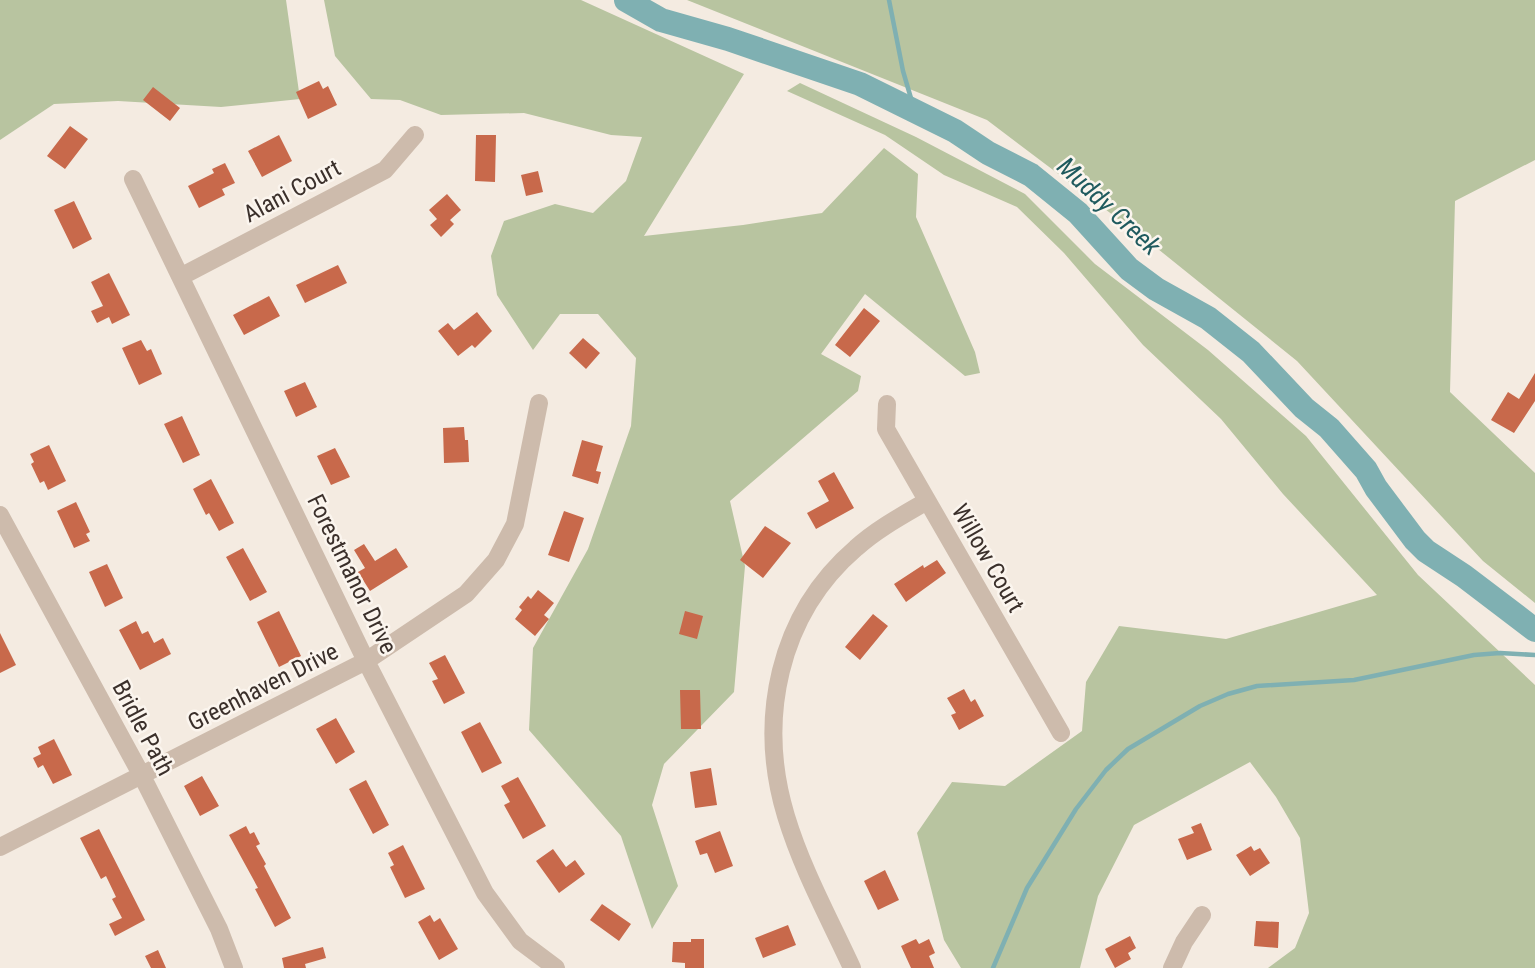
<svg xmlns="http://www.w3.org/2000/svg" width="1535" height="968" viewBox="0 0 1535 968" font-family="'Roboto Condensed',sans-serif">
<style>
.green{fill:#b8c4a0}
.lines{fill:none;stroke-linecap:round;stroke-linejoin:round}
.stream{stroke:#7fb0b2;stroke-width:4.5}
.river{stroke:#7fb0b2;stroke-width:24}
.building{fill:#c8694b}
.minor{stroke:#cdbbac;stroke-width:18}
.labels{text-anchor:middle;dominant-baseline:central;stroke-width:5;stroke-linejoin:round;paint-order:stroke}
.street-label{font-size:24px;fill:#3b302b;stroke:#fbf5ee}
.water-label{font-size:26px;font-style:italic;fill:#1f5a5e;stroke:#fbf5ee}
</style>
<rect width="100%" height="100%" fill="#f4ebe1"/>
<path class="green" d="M0,0H286L300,99L221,107L118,101L54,104L0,140Z
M324,0H581L744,74L644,236L743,225L822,213L884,148L918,174L916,217L975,352L980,373L965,376L865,294L821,354L861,376L858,391L730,501L745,566L734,692L664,764L652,805L678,886L652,929L621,836L529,730L533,648L588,549L631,426L636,358L598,314H560L533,350L497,295L491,256L504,221L555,204L593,213L626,181L642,137L611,135L524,113L441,115L400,100L371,99L335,56Z
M687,0H1535V160L1455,201L1450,392L1535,473V603L1483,561L1297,361L1158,249L987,120Z
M800,83L916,137L1025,194L1095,264L1208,350L1306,436L1418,575L1535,685V968H1268L1295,948L1309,913L1300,838L1276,797L1250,762L1134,825L1098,896L1080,968H961L944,940L917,833L952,782L1005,786L1082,731L1086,682L1119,626L1226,639L1377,595L1283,494L1221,419L1143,345L1064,253L1017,207L944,175L885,135L787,91Z"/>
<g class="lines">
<path class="stream" d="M889,0L903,71L915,112
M993,968L1027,888L1076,809L1106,770L1128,749L1200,706L1228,694L1257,686L1354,680L1474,655L1500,653L1535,655"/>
<path class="river" d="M626,0L661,20L728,39L860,84L955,131L988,153L1031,175L1078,213L1129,269L1156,289L1208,318L1251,352L1304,408L1329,428L1366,470L1376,488L1415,540L1426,551L1464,576L1535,630"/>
</g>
<path class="building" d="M319,81L323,89L328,86L337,105L308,119L296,92Z
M153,87L180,108L170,121L143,100Z
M70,126L88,139L65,169L47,156Z
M279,135L292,161L262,177L248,151Z
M476,135H496L495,182L475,181Z
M225,163L235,183L222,189L225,195L199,208L188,186L214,173L212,169Z
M538,171L543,192L526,196L521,175Z
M447,194L461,210L450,220L454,224L441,237L430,225L437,219L429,210Z
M74,201L92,239L73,249L54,210Z
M338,265L347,283L305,303L296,285Z
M109,273L130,315L112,324L109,317L97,323L91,311L103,306L91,282Z
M269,296L280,316L244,335L233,315Z
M864,308L880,321L850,357L835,345Z
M477,312L492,331L475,348L472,345L458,356L438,331L448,323L454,330Z
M583,338L600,353L586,369L569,353Z
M141,340L147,351L151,349L162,374L139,385L122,348Z
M1535,373V401L1514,433L1491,420L1508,392L1519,399Z
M305,382L317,407L296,417L284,391Z
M182,416L200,455L183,463L164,424Z
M464,427L465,440H468L469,462L444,463L443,428Z
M582,440L603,446L596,471L601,472L598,484L572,476Z
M49,445L66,481L48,490L44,481L40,483L31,464L34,462L30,454Z
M335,448L350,477L331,485L317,456Z
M834,472L854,508L816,529L807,513L829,501L818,481Z
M211,479L234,523L219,531L209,513L206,515L193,489Z
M76,502L90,532L86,534L90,541L74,548L57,511Z
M564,511L584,518L569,562L548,555Z
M765,526L791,543L763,578L740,560Z
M364,544L375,561L396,548L408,567L370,591L358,572L365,568L354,550Z
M243,548L267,592L250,601L226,557Z
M937,560L946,573L906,602L894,584L923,565L924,568Z
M107,564L123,598L105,607L89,572Z
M538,590L554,603L544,615L549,619L535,636L515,619L522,610L519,607L528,596L531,599Z
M279,611L301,656L279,667L257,622Z
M685,611L703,616L697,639L679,634Z
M873,614L888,626L860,660L845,647Z
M136,621L142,634L148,631L154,643L163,638L171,654L140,670L119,630Z
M0,633L16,665L0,673Z
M445,655L465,693L444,704L432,681L438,679L429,663Z
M964,689L971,702L975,699L984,716L959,730L951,715L956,713L947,698Z
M680,690H700L701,729H681Z
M336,718L355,752L336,764L316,729Z
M480,722L502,763L482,773L461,732Z
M54,739L72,775L53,784L43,765L38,768L33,758L41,754L38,747Z
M711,768L717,805L695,808L690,772Z
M202,776L219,806L200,816L184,786Z
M518,777L546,826L523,839L504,805L510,802L501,786Z
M366,780L389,825L373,834L349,789Z
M1201,823L1212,850L1187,860L1178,839L1194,833L1191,827Z
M246,826L250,834L254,832L260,844L256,846L266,864L264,866L291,918L275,927L255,889L258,888L229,835Z
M99,829L145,920L115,936L109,924L122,918L112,899L116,897L106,876L101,879L80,838Z
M720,831L733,866L715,873L707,853L700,855L695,841Z
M403,845L425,889L405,898L390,867L394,865L388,853Z
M1251,846L1254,851L1260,848L1270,863L1250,876L1236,855Z
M553,849L566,867L575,860L585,874L559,893L536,861Z
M885,870L899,900L878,910L864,881Z
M602,904L631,924L619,941L590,920Z
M430,915L434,922L440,918L458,949L439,960L418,922Z
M1256,921L1279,922L1278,948L1254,946Z
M788,925L796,945L763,958L755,938Z
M1130,936L1136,948L1128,953L1131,959L1115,968L1105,949Z
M691,939H704V968H685V963L672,962L673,942H691Z
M916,939L919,944L929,939L935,953L929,956L934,968H911L901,946Z
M323,947L326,958L305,964L306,968H284L282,958Z
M158,950L166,968H151L145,956Z"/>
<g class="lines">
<path class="minor" d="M133,179L366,661L485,893L520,941L556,968
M182,276L385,170L415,135
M887,404L886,429L1061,733
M0,515L142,776L219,929L234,968
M0,847L366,661L466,594L496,560L515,524L539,403
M852,968C829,918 802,869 786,816C757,720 778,615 856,548C877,529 903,515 927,501
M1172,968L1184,942L1202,915"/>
</g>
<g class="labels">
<g class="street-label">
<text transform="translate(292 191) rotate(-28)">Alani Court</text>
<text transform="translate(988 558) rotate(60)">Willow Court</text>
<text transform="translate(352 574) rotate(64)">Forestmanor Drive</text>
<text transform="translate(263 687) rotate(-27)">Greenhaven Drive</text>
<text transform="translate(143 728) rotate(62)">Bridle Path</text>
</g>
<g class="water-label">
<text transform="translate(1109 206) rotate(43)">Muddy Creek</text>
</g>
</g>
</svg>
